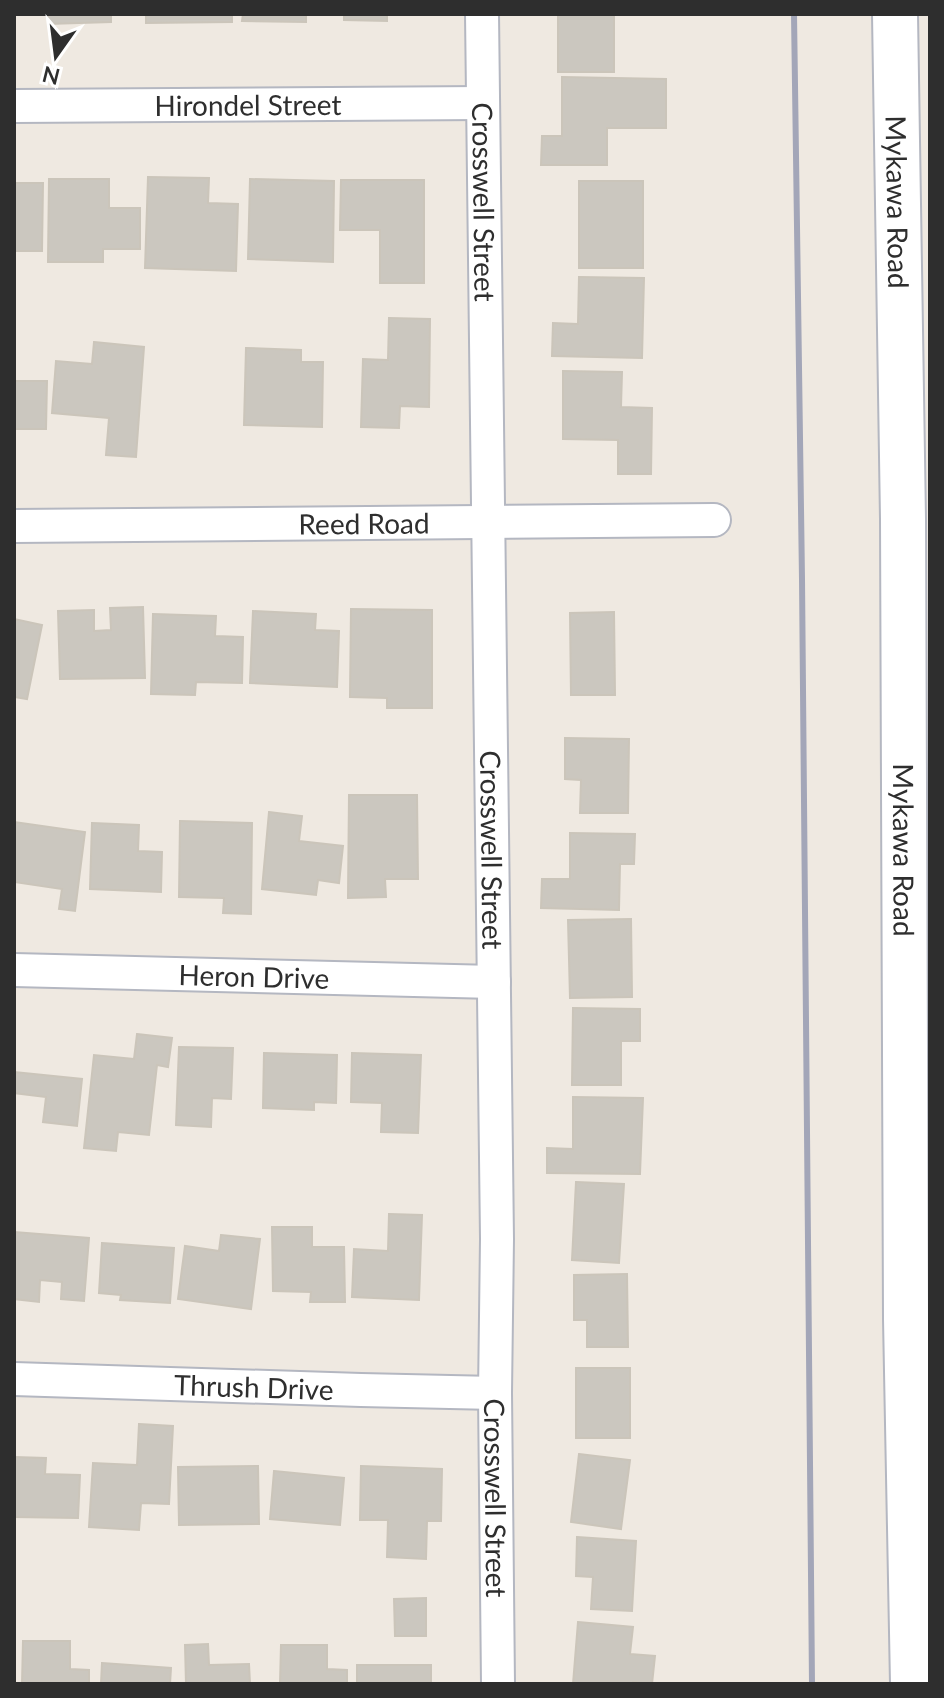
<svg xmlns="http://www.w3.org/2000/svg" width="944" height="1698" viewBox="0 0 944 1698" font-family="Lato,sans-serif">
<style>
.building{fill:#cbc7bf;stroke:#cbc5ba;stroke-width:2}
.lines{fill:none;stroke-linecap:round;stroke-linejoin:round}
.minor-casing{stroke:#b4b7c1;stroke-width:36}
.secondary-casing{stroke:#b4b7c1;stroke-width:48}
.minor{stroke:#fff;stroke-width:32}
.secondary{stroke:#fff;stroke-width:44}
.rail{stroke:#a3a6b8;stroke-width:6}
.labels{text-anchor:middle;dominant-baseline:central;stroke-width:7;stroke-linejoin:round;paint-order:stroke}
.street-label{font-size:28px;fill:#2e2e2e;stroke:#fff}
</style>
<rect width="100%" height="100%" fill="#efe9e1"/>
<path class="building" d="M48,14H111V22L48,24Z
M146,14H232V22L146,23Z
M243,14H306V22L242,21Z
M344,14H387V21L344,20Z
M558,14H614V72H558Z
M562,77L666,79V128H607V165H541L542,136H562Z
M148,177L209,178L208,203L238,204L236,271L145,268Z
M49,179H109V208H140V249H103V262H48Z
M250,179L334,181L333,262L248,259Z
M341,180H424V283H380V230H340Z
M579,181H643V268H579Z
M14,183H43L42,251H14Z
M579,277L644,278L642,358L552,356L553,323L578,324Z
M389,318L430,319L429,407L400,406L399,428L361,427L363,359L388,360Z
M94,342L144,347L136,457L106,455L109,418L52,413L56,361L92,364Z
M246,348L301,350V362H323L322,427L244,425Z
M563,371L622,372L621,407L652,408L651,474H618V440L563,439Z
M14,381H47L46,429H14Z
M143,607L145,678L60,679L58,611L94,610V631L111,630L110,608Z
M351,609L432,610V708H387V698L350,697Z
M253,611L316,614L315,630L339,631L337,687L250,683Z
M614,612L615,695H571L570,613Z
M153,614L216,616L215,636L243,637L242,683L196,682L195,695L151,694Z
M14,619L42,625L27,699L14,697Z
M565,738L629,739L628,813H580L581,780L565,779Z
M349,795H417L418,879H385L386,897L348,898Z
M269,812L302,816L299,841L343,846L339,883L318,880L316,895L262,889Z
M180,821L252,823L251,914L223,913L224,898L179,897Z
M14,822L85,832L75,911L59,909L62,889L14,882Z
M92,823L139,825L138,851L162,852L161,892L90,889Z
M570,833L635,834L634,864H620L619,910L541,908L542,879H570Z
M631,919L632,997L570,998L568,920Z
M573,1008L640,1009V1041H621V1085H572Z
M137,1034L172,1038L168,1067L157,1065L149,1135L118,1132L116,1151L84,1148L94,1055L134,1059Z
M179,1047L233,1048L231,1099L212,1098L211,1127L176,1125Z
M264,1053L337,1055L336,1103L314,1102V1110L263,1108Z
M352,1053L421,1055L418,1133L381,1132L382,1103L351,1102Z
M14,1072L82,1079L77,1126L43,1122L46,1097L14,1093Z
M573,1097L643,1098L640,1174L547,1173V1148L573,1149Z
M576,1182L624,1184L619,1263L572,1260Z
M389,1214L422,1215L419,1300L352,1297L354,1249L388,1251Z
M272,1227H312V1247H344L345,1302H310L311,1292L273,1291Z
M14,1232L89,1238L84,1301L61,1299L62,1282L40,1280L39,1302L14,1299Z
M221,1235L260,1239L251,1309L178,1299L185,1246L219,1251Z
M102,1243L174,1248L170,1303L120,1300L121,1295L99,1293Z
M627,1274L628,1347H587V1320H574V1275Z
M576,1368H630V1438H576Z
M139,1424L173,1426L169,1504L141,1503L139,1530L89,1527L93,1463L137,1465Z
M579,1454L630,1460L621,1529L571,1522Z
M14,1457L46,1458L45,1474L80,1475L78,1518L14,1517Z
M258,1466L259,1524L179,1525L178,1467Z
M361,1466L442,1469L441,1521H427L426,1559L387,1557L388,1520H360Z
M274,1471L344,1478L340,1525L270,1519Z
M577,1537L636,1541L632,1611L591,1609L593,1577L576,1576Z
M426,1598V1636H395L394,1599Z
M578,1622L633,1627L630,1654L655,1656L652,1684L633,1682L632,1684H573Z
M23,1641H70V1669L89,1670V1684H22Z
M208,1644L209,1665L249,1664L250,1684H186L185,1645Z
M281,1645H327V1669L347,1670V1684H280Z
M102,1663L171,1668L170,1684H101Z
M357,1665H431V1684H357Z"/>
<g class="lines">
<defs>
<g id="minor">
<path id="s1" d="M482,14L497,1239L495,1393L498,1684"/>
<path id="s2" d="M14,106L483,103"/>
<path id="s3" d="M14,526L714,520"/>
<path id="s4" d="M14,970L494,982"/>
<path id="s5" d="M14,1379L361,1390L495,1393"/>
</g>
<g id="secondary">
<path id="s6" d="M895,14L903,519L906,1319L913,1684"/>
</g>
</defs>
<use href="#minor" class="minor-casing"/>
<use href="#secondary" class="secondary-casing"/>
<use href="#minor" class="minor"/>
<use href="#secondary" class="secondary"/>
<path class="rail" d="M794,14L802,579L812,1684"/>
</g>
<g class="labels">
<g class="street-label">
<text stroke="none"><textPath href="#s2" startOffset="234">Hirondel Street</textPath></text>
<text stroke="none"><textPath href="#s1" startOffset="188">Crosswell Street</textPath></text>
<text stroke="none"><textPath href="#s6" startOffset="188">Mykawa Road</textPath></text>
<text stroke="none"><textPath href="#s3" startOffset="350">Reed Road</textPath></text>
<text stroke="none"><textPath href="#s1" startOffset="836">Crosswell Street</textPath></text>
<text stroke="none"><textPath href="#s6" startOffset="836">Mykawa Road</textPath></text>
<text stroke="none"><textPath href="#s4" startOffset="240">Heron Drive</textPath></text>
<text stroke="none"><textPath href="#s5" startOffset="240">Thrush Drive</textPath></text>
<text stroke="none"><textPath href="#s1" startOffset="1484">Crosswell Street</textPath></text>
</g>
</g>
<rect width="944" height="1698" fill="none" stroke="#2e2e2e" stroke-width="32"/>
<g transform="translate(56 56) rotate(194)" stroke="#ffffff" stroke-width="6" paint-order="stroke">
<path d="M0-6L14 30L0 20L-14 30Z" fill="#2e2e2e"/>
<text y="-12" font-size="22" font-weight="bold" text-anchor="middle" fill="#2e2e2e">N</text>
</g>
</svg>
